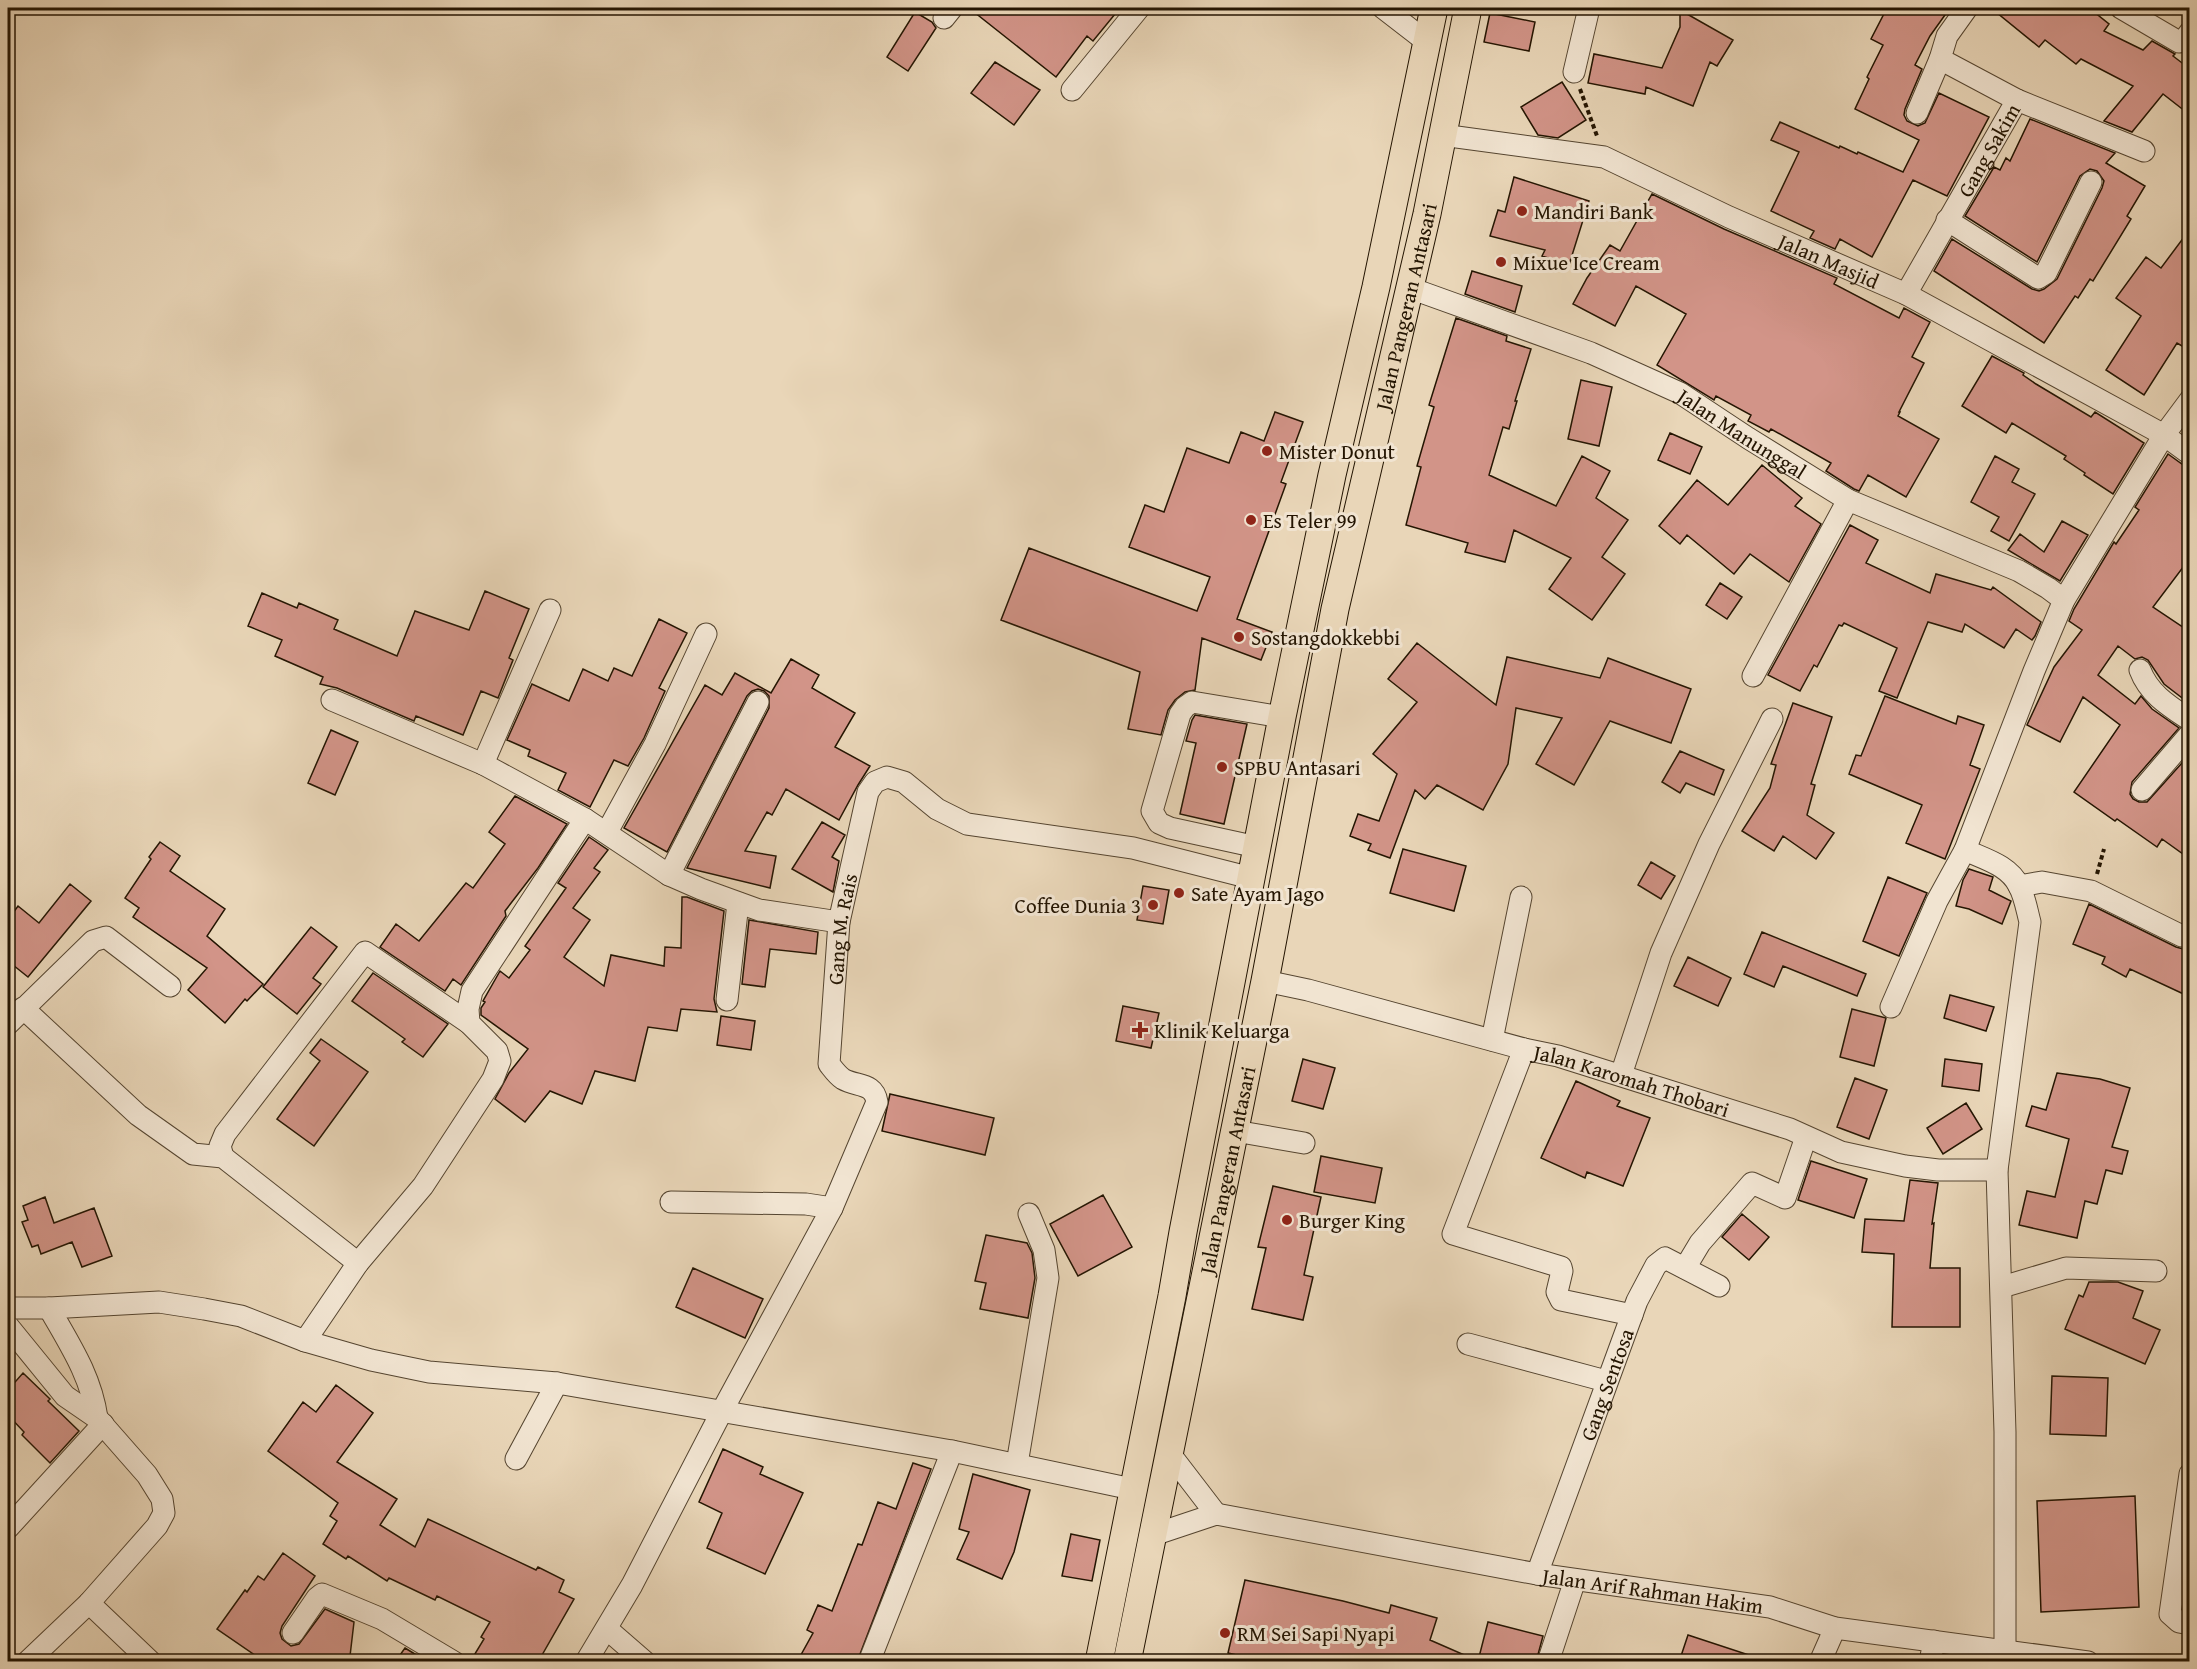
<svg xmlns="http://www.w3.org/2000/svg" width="2197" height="1669" viewBox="0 0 2197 1669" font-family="'Gentium Book Plus',serif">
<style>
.building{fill:#d29488;stroke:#241502;stroke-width:1.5}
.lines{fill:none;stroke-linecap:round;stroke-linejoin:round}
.minor-casing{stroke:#554530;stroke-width:23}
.major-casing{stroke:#241502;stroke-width:29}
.path{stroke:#241502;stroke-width:4;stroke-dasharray:4.5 3;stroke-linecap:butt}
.minor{stroke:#f1e4d1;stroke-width:21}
.major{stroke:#e9d6b8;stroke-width:27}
.poi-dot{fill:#8f2418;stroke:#f1e4d1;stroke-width:2}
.labels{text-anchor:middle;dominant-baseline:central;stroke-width:6;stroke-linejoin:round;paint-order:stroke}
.street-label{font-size:21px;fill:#241502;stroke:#f1e4d1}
.poi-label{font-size:21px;fill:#241502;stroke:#f1e4d1;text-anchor:start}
</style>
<rect width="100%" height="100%" fill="#e9d6b8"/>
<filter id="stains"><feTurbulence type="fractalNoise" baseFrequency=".00333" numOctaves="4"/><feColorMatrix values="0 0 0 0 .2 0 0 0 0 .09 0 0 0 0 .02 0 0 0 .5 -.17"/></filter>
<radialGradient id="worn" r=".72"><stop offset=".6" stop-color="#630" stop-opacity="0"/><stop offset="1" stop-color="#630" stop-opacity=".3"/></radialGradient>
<path class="building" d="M969,8H1120L1093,41L1087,36L1056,77Z
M1887,8H1950L1930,36L1915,65L1922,69L1905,109L1904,115L1907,121L1918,126L1925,123L1939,93L1989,117L1947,196L1913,180L1872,257L1840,239L1835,249L1810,238L1814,231L1771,211L1799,152L1771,140L1780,122L1839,148L1840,146L1857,154L1858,152L1903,172L1919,140L1855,109L1869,79L1867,77L1883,45L1871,39Z
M1991,8H2089L2109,24L2104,31L2143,50L2152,41L2175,54L2173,56L2190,69V115L2163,94L2132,132L2104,121L2133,86L2081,59L2076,64L2045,40L2039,47Z
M1680,10L1733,40L1717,66L1710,62L1693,106L1646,87L1645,94L1588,83L1594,54L1662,68L1680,27Z
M915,12L932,22L936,28L908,71L887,57Z
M1490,13L1535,22L1529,51L1484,42Z
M995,62L1040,90L1014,125L971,93Z
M1562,82L1586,120L1558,138L1538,135L1521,107Z
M2030,119L2115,153L2106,163L2145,186L2127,216L2131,219L2093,281L2090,279L2078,298L2075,296L2044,343L1934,271L1952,239L2032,289L2039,291L2044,289L2057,279L2102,188L2104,181L2097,171L2090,169L2080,176L2037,262L1965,216L1994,167L2000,170L2006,158L2010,161Z
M1514,177L1589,201L1569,265L1542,256L1545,250L1490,236L1498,210L1505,212Z
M1652,194L1724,229L1837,278L1834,284L1899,318L1904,308L1930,322L1912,357L1924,363L1899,412H1900L1898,416L1939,439L1906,497L1868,475L1859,491L1854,489L1826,471L1831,463L1771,429L1769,432L1748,421L1751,415L1716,396L1714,400L1657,365L1686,314L1636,286L1615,326L1573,304L1587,278L1610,245L1620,251Z
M2190,229V336L2182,346L2177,343L2144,395L2106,370L2141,316L2116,298L2146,257L2161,268Z
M1472,271L1522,286L1515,312L1465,294Z
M1456,318L1507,336L1506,341L1531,349L1515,401H1517L1509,429L1503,427L1489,475L1556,506L1582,456L1610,471L1596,498L1628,520L1602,557L1625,574L1592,620L1549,589L1571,558L1514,530L1505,562L1465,552L1468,543L1406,525L1421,467L1417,466L1434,407L1429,405Z
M1992,356L2024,373L2023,375L2036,384L2091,417L2095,412L2144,443L2113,494L2084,475L2085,473L2064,459L2066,456L2012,423L2006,433L1962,406Z
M1581,380L1612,387L1599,446L1568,439Z
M1275,412L1303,422L1281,482L1286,484L1237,619L1272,632L1261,660L1202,638L1195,690L1185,692L1175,700L1168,710L1161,735L1128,729L1140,672L1001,620L1029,548L1197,611L1210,577L1129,547L1145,505L1164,512L1187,448L1229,463L1241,432L1264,441Z
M1670,433L1702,447L1690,474L1658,460Z
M2168,454L2190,470V558L2153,607L2190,632V704L2164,684L2148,660L2142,657L2135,659L2118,646L2098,675L2135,704L2141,696L2152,709L2179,728L2132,782L2130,794L2133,799L2139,802H2147L2190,754V859L2162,839L2157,847L2117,819L2115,821L2074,792L2120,725L2083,697L2060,742L2027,725L2054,667L2082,630L2069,621L2074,609L2114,542L2116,544L2139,510L2135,507Z
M1995,456L2019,469L2012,482L2035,494L2009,541L1991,531L1999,517L1971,502Z
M1762,465L1802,498L1795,506L1821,524L1789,582L1750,554L1734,574L1687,535L1680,544L1659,526L1697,480L1728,505Z
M2062,521L2088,535L2060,581L2008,550L2020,534L2044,552Z
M1850,525L1878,540L1866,563L1930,593L1936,574L1991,590L1993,587L2041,622L2035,636L2032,640L2016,629L2004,648L1965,624L1962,632L1928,622L1897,698L1879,691L1897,648L1844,623L1842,626L1839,625L1817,667L1814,665L1800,691L1768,675Z
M1720,583L1742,597L1727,619L1706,605Z
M485,591L529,609L509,658L513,660L498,698L481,691L463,735L416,716L414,721L337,688L320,684L323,677L275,656L282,640L248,626L262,593L297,608L299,603L338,620L334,629L397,656L415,611L469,630Z
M659,619L687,633L659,688L665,691L644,738L628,766L614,760L590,807L558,790L566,773L528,756L530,750L507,740L532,684L569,701L583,669L608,681L614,668L632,676Z
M1417,643L1496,705L1507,657L1600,678L1608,658L1691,689L1671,743L1610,721L1574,785L1536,764L1562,718L1516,708L1508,764L1483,810L1437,785L1425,799L1415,790L1390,858L1368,850L1371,844L1350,836L1358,814L1379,821L1397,774L1373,754L1417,702L1388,679Z
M791,659L819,675L812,688L855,713L835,747L870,766L858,785L839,820L786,789L772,815L767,812L745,851L776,856L770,888L687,868L769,708V696L764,691L758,689L752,691L747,696L667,852L624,828L705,685L722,695L735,673L771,693Z
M1885,696L1956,724L1958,716L1984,725L1970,765L1980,769L1945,859L1906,843L1922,805L1849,774L1856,755L1861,756Z
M1793,703L1832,717L1811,784L1815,785L1807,815L1834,833L1816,859L1783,836L1774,851L1742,831L1770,788L1776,765L1771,764Z
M1195,715L1247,724L1224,824L1180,814L1196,743L1186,741L1192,720Z
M331,730L358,742L335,795L308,783Z
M1680,751L1724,770L1714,795L1686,783L1680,793L1662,782Z
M515,796L567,824L538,868L505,911L506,916L461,985L453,979L445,991L380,947L396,924L419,941L466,883L473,888L505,844L489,832Z
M822,822L845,835L832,857L839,861L833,892L792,869Z
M589,837L608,850L594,868L600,872L573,908L590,920L564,957L604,986L611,955L664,966L665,947L681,948L682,897H687L724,911L714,999L717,1012L681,1009L677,1031L648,1027L635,1081L595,1071L582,1104L550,1091L525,1122L495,1099L509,1073L528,1049L481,1015V1008L485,1002L483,1001L500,971L509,978L530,950L525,946L566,888L558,883Z
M160,842L180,856L170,871L225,909L207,936L263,984L247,1001L245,999L225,1023L188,990L207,968L133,917L139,908L125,898L151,859L149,857Z
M1403,849L1466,866L1454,911L1390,893Z
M1651,862L1675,876L1661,899L1638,885Z
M1969,869L1993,877L1989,890L2011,901L2002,924L1969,909L1956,906L1963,880Z
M1888,877L1927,893L1899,956L1863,941Z
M70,884L91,901L28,977L8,961V920L18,906L39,923Z
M1143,886L1169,890L1163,924L1137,920Z
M2089,904L2176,947L2183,949L2190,946V997L2130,969L2126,977L2102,964L2105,957L2073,944Z
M749,920L818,932L816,954L770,949L765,987L742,984Z
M311,927L337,947L313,978L321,984L297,1014L263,987Z
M1762,932L1866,974L1857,996L1783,966L1774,987L1744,974Z
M1688,957L1731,978L1718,1006L1674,986Z
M373,973L448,1024L423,1057L402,1042L405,1039L352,1001Z
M1950,995L1994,1007L1986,1031L1944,1018Z
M1123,1006L1159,1013L1151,1048L1116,1041Z
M1852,1009L1886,1018L1874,1066L1840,1057Z
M721,1016L755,1021L751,1050L717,1045Z
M321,1039L368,1072L314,1146L277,1119L320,1061L310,1053Z
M1303,1059L1335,1068L1323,1109L1292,1101Z
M1945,1059L1982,1064L1979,1091L1942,1086Z
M2057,1073L2100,1079L2130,1088L2112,1147L2128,1151L2122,1174L2106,1170L2097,1204L2085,1201L2077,1238L2019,1225L2027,1191L2055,1197L2069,1139L2026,1126L2032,1106L2046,1110Z
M1855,1078L1887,1090L1869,1139L1837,1127Z
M1576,1081L1620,1101L1617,1106L1650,1118L1623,1186L1587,1172L1585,1178L1541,1158Z
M890,1094L994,1118L985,1155L882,1131Z
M1966,1103L1982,1129L1943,1154L1927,1128Z
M1321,1156L1382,1168L1375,1203L1314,1192Z
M1811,1161L1867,1179L1854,1218L1798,1200Z
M1910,1180L1938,1183L1932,1224L1934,1223L1930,1268H1960V1327H1892L1894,1254L1862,1252L1865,1219L1904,1221Z
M1273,1186L1321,1197L1304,1275L1313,1277L1303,1320L1252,1309L1266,1248L1258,1247Z
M1103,1195L1132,1247L1078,1276L1050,1224Z
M45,1197L54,1223L94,1208L112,1256L82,1267L72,1242L41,1254L38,1245L32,1247L22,1222L28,1220L23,1206Z
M1742,1214L1769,1237L1749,1260L1722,1237Z
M986,1235L1027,1243L1032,1253L1035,1278L1028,1318L980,1309L986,1283L975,1281Z
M693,1268L763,1299L745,1338L676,1307Z
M2089,1282H2118L2143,1291L2133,1318L2160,1330L2145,1364L2065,1329L2079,1295L2083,1297Z
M23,1373L50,1399L48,1401L79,1431L50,1463L22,1435L24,1432L8,1415V1390Z
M2052,1376L2108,1378L2106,1436L2050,1434Z
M336,1385L373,1413L337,1462L397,1499L380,1525L415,1547L428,1519L536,1570L538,1567L564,1580L559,1592L574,1599L538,1662H470L484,1639L481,1637L490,1622L437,1596L435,1600L389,1578L387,1581L348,1556L346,1559L323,1544L337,1521L330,1516L338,1503L268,1451L303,1402L316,1412Z
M723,1449L763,1467L760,1474L803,1493L765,1574L707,1548L722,1513L699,1502Z
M913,1463L931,1469L857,1662H797L813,1633L807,1630L818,1605L832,1611L858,1544L862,1545L878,1502L896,1509Z
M973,1474L1030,1490L1014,1552L1002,1579L957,1559L969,1532L959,1529Z
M2135,1496L2139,1607L2041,1612L2037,1501Z
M1071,1534L1100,1540L1092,1581L1062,1576Z
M283,1553L315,1576L282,1626L280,1633L282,1639L291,1646L299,1644L325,1609L354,1622L350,1656L346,1662H265L217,1629L245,1590L247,1592L258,1576L264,1580Z
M1245,1580L1343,1601L1389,1613L1391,1605L1437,1618L1430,1640L1478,1661L1488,1622L1543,1636L1536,1662H1266L1228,1653Z
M1688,1635L1758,1658L1757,1662H1679Z
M405,1648L428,1662H395Z"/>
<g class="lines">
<defs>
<g id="minor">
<path d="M1383,8L1427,42"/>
<path d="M2121,8L2179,42L2184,40L2190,32"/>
<path d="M944,18L952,8"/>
<path d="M1574,72L1589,8"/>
<path d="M1072,90L1139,8"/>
<path d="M2017,100L2144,151"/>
<path d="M1917,113L1940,59"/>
<path id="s1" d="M1442,135L1604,157L1729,217L1906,294L2164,435L2190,454"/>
<path d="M1947,220L2038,278L2046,273L2091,182"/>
<path id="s2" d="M1410,288L1591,353L1680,393L1748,438L1848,500L2019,571L2048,588L2064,600"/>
<path id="s3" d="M1906,294L2017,100L1940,59L1947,36L1967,8"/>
<path d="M2140,670C2149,694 2169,706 2190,720"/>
<path d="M1753,676L1848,500"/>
<path d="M483,764L550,610"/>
<path d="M2142,790L2190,734"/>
<path d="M585,819L669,875L701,889L759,910L839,922"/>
<path d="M607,832L655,744L706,634"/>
<path d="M1257,847L1170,828L1159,823L1152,811L1180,714L1185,707L1192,702L1282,717"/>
<path d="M1965,850C1984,859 2009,865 2019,886C2025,897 2027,911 2030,922L1997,1170L2005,1432V1651"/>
<path d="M669,875L758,702"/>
<path d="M2019,886L2042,882L2091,891L2182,936"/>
<path id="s4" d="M1265,981L1308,990L1524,1049L1558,1056L1790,1129L1841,1152L1905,1166L1938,1170H1997"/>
<path d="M727,1000L738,903"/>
<path d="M1891,1007L1937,901L1965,850L2034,671L2064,600L2164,435L2190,400"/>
<path d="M23,1008L138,1115L193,1154L223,1157L358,1263"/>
<path d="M8,1024L93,941L106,937L170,986"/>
<path d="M1492,1040L1521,897"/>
<path d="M1524,1049L1453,1234L1561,1267L1562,1271L1557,1292L1561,1300L1632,1315"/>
<path d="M1621,1075L1661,953L1709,844L1772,719"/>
<path d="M1235,1131L1304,1143"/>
<path d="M223,1157L220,1146L225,1134L365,952L469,1023"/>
<path d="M671,1202L806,1204L832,1208"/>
<path d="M1685,1268L1700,1243L1752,1183L1785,1198L1806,1137"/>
<path d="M2002,1287L2066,1268L2156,1271"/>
<path d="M8,1308H49L159,1302L204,1309L241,1316L305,1341L371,1360L429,1372L557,1383L952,1451L1132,1489"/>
<path d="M49,1308C70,1345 91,1376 97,1418"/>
<path d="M8,1326L65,1396L97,1418L147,1475L162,1499L164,1513L157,1526L89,1603L27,1662"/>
<path d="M305,1341L358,1263L423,1186L493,1079L500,1061L497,1051L469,1023L468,1009L472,991L585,819L483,764L332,700"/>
<path d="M1468,1344L1606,1381"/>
<path d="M1170,1454L1216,1514"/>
<path d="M516,1459L557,1383"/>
<path d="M1017,1464L1048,1278L1044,1250L1029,1214"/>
<path d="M2190,1474L2170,1614L2179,1622L2190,1624"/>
<path d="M8,1528L103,1424"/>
<path id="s5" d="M1153,1535L1216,1514L1537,1574L1770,1607L1835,1628L2088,1662"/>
<path id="s6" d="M1537,1574L1637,1301L1656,1265L1665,1258L1719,1286"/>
<path d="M89,1603L151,1662"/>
<path d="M607,1629L645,1662"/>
<path d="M293,1633L317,1598L322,1594L382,1619L454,1662"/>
<path id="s7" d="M586,1662L632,1585L722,1411L832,1208L877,1102C874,1082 857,1087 843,1079C837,1075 833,1069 829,1064L839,922L868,792L875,782L887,777L904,782L937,809L967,824L1133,848L1251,878"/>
<path d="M869,1662L952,1451"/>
<path d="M1548,1662L1575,1580"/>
<path d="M1820,1662L1835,1628"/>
<path d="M1930,1662L1934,1641"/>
</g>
<g id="major">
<path d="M1099,1662L1172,1296L1183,1232L1282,717L1332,475L1376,287L1434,8"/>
<path id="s8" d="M1127,1662L1265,981L1335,609L1427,214L1468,8"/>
</g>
</defs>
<use href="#minor" class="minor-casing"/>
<use href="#major" class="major-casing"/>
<path class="path" d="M1580,89L1597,136
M2097,874L2104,849"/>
<use href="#minor" class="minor"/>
<use href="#major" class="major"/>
</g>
<g class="poi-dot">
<circle cx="1522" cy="211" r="6"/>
<circle cx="1501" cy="262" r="6"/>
<circle cx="1267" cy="451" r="6"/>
<circle cx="1251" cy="520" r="6"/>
<circle cx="1239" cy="637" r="6"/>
<circle cx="1222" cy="767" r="6"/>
<circle cx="1179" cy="893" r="6"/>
<circle cx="1153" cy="905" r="6"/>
<path d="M1137 1021h6v6h6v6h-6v6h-6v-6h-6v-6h6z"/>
<circle cx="1287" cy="1220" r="6"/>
<circle cx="1225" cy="1633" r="6"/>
</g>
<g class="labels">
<g class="street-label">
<text stroke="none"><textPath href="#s3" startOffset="166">Gang Sakim</textPath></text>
<text stroke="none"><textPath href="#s1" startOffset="411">Jalan Masjid</textPath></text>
<text stroke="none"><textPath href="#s8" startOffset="1384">Jalan Pangeran Antasari</textPath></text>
<text stroke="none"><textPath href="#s2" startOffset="364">Jalan Manunggal</textPath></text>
<text stroke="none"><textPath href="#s7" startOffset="832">Gang M. Rais</textPath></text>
<text stroke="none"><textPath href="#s4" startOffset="380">Jalan Karomah Thobari</textPath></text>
<text stroke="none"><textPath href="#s8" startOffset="502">Jalan Pangeran Antasari</textPath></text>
<text stroke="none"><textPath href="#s6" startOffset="202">Gang Sentosa</textPath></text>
<text stroke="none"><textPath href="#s5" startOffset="510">Jalan Arif Rahman Hakim</textPath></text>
</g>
<g class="poi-label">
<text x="1534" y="211">Mandiri Bank</text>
<text x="1513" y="262">Mixue Ice Cream</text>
<text x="1279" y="451">Mister Donut</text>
<text x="1263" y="520">Es Teler 99</text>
<text x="1251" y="637">Sostangdokkebbi</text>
<text x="1234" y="767">SPBU Antasari</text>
<text x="1191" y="893">Sate Ayam Jago</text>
<text x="1141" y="905" text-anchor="end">Coffee Dunia 3</text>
<text x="1154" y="1030">Klinik Keluarga</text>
<text x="1299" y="1220">Burger King</text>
<text x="1237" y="1633">RM Sei Sapi Nyapi</text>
</g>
</g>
<rect width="2197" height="1669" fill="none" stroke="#e9d6b8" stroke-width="30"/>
<rect x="9" y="9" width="2179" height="1651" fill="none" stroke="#241502" stroke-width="3"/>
<rect x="15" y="15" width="2167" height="1639" fill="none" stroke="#241502" stroke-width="1.5"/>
<rect width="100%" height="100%" filter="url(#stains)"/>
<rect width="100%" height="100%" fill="url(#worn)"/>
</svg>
